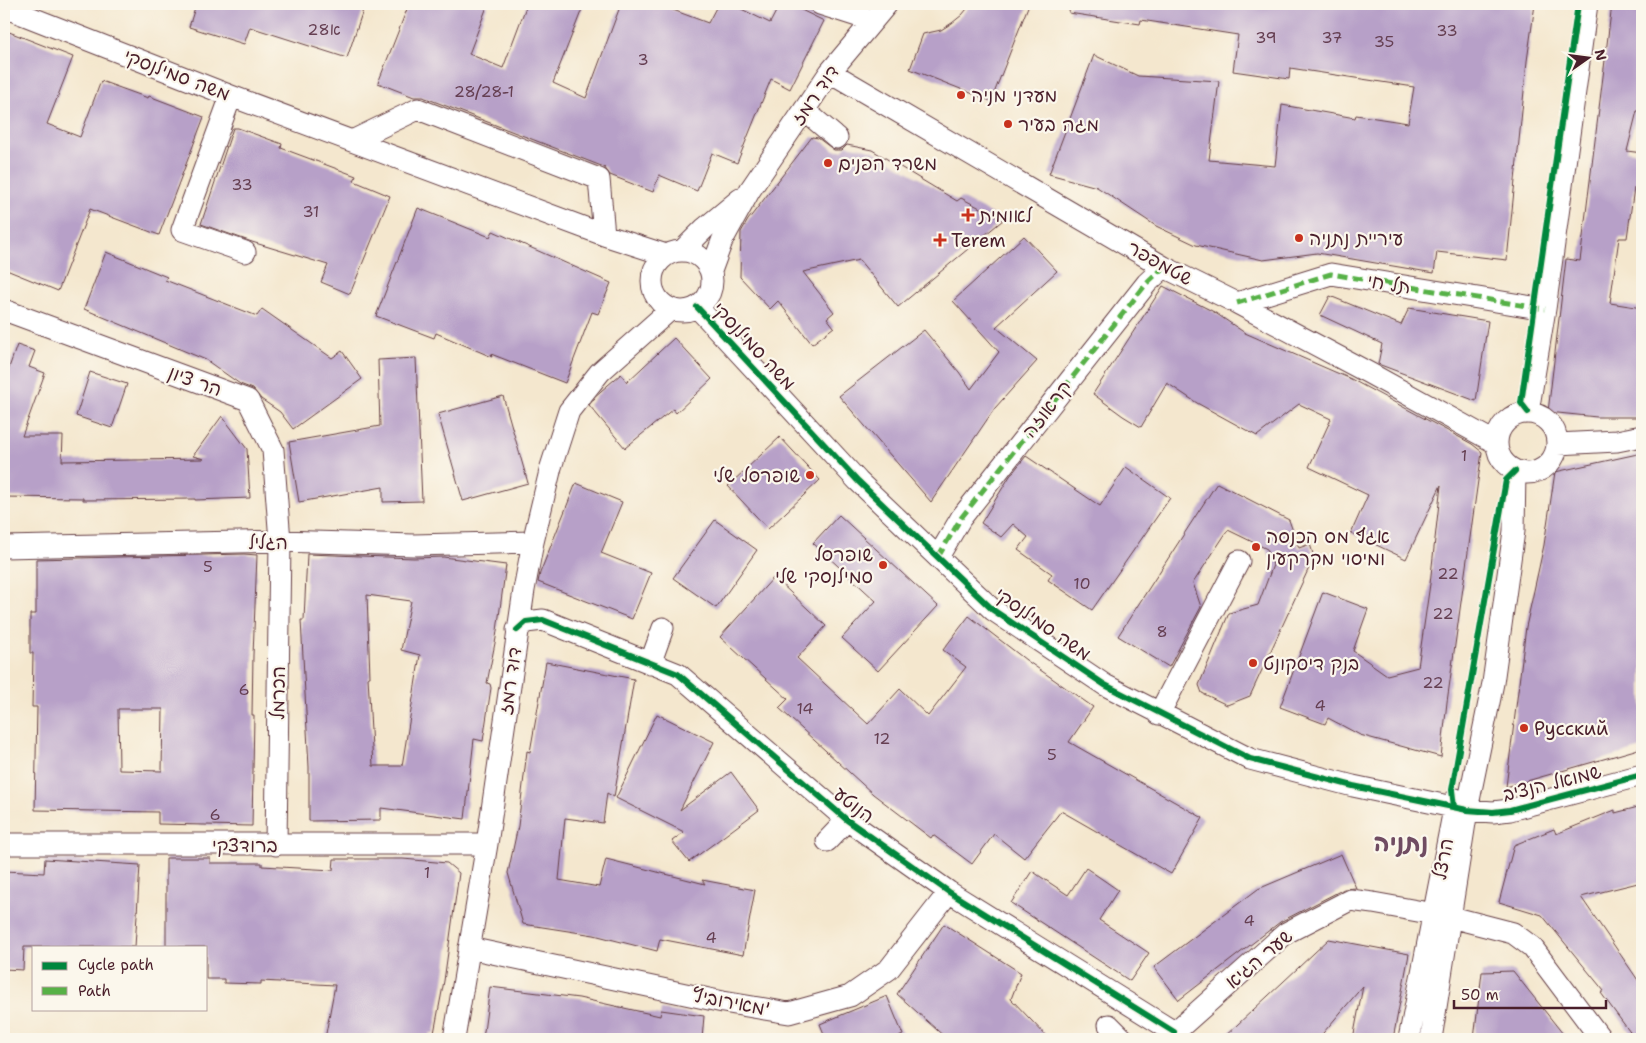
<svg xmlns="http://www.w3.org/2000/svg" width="1646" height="1043" viewBox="0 0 1646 1043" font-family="'Shantell Sans','Playpen Sans Hebrew',sans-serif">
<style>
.building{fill:#b7a0c8;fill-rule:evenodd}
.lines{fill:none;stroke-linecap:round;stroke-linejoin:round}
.minor-casing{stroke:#643d43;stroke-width:23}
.minor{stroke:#fff;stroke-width:21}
.quiet{stroke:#57b146;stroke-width:5;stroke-dasharray:10 5;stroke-linecap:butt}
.cycleway-casing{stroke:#fbf7ec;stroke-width:9}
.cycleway{stroke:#00873e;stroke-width:6}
.poi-dot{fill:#c8321e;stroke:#fbf7ec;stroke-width:2}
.labels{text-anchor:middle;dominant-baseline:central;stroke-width:4.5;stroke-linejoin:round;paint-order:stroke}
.number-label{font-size:16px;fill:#653f52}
.street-label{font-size:19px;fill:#4a1f2b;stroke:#fbf7ec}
.poi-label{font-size:19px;fill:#4a1f2b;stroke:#fbf7ec;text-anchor:start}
.district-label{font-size:24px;font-weight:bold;fill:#704c62;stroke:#fbf7ec}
</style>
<rect width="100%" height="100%" fill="#fbf7ec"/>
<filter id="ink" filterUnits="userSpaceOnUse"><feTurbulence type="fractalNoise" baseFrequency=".02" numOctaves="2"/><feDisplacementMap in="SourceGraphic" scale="10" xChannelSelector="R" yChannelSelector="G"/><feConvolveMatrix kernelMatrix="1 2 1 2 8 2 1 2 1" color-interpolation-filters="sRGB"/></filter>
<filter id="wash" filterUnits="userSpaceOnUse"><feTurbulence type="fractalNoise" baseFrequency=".0096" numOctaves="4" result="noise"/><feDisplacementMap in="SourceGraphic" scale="20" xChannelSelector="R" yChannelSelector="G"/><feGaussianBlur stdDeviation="1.12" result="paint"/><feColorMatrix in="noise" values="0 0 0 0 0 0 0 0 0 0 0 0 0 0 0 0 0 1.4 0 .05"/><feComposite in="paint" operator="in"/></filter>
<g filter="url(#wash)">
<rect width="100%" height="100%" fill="#f4e7ce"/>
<g id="blocks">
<path class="building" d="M196,4H365L347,58L250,27L244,44L189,27Z
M409,4H488L469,54L503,68L527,4H584L553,83L586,98L621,4H657L708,23L718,4H731L770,23L780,4H789L824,21L790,89L771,79L737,163L712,153L697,191L659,175L653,192L610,175L604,167L423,97H414L378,83Z
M971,4H1029L991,101L910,69L923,34L941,30L952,23L962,15Z
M1070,4H1535L1527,61L1507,260L1437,252L1434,273L1317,253L1263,260L1196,245L1156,226L1097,187L1049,174L1094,55L1138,76L1219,81L1209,160L1275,166L1282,105L1355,118L1356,115L1408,123L1414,87L1290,68L1289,79L1233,71L1238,35L1141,20L1140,24L1069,13Z
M1612,4H1642V111H1637L1627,151L1642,153V190L1634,188L1627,238H1619L1610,303L1642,308V339L1636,378L1642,379V417H1597L1548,412L1566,259L1580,261Z
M4,30L73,57L47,124L80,137L101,81L148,98L149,96L204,117L159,235L90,209L58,291L4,269Z
M233,128H238L282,144L281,148L356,176L354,181L390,196L350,294L321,282L328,265L252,242L201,224Z
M812,137L818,138L834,150H842L847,145L872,150L957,201L961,198L1003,220L898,307L859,260L803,272L834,312L827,318L834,327L812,344L778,301L770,309L740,277L741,232L748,220Z
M418,208L490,237L493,231L611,283L598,314L592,312L565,383L491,354L492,357L436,333L434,338L376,316Z
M1024,236L1057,271L996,327L1037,361L995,408L931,502L839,396L924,330L959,372L971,389L999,352L953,301Z
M106,252L167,277L165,280L257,316L262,309L332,358L342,351L362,379L293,429L280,412L261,399L253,389L240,384L206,360L84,309Z
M1163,286L1214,312L1245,333L1351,379L1472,444L1482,452L1447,702L1441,757L1360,735L1328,718L1325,724L1280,707L1323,592L1368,609L1353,651L1387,675L1418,667L1430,584L1441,485L1406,559L1351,533L1368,495L1309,467L1331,419L1299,404L1257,436L1197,403L1167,383L1141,427L1123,416L1093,394Z
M1330,296L1401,325L1409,308L1488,321L1476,401L1378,364L1382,344L1320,315Z
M674,338L712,379L676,413L673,409L625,448L589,405L601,391L621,374L627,382Z
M17,345L35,351L29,367L45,373L22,436H63L62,461L204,459L193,456L222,416L247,449L250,498L195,500V499L83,500V498L4,497V382Z
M416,358L422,501L383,502V487L299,502L289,442L380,426L378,360Z
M90,372L127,384L112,428L76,416Z
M503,396L528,483L463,501L438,414Z
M780,437L820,480L768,529L728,486Z
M1642,453V748L1506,787L1526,627L1544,545L1555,472Z
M1026,456L1100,506L1126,467L1170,498L1092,610L1048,580L1052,574L1018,550L1028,537L1013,524L1001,537L981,523L1010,476Z
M576,483L622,502L601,553L651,573L632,619L538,582L540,573Z
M1217,483L1289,520L1299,548L1310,544L1314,557L1250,696L1227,705L1202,693L1199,685L1229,613L1258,605L1273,565L1267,549L1228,530L1193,583L1201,607L1169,667L1118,636Z
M839,515L938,606L878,671L842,638L876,601L813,543Z
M715,520L757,550L716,608L673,578Z
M244,554L257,555L253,655L252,715H254L252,826L158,824V812L35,810L37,707H32L33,653H30V614H36V559ZM118,709H163L162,771L119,770Z
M307,554L414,558L443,557L506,565L496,638L487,683L490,684L491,688L483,741L474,739L465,819L381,808V820L309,821V767L301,620H304ZM367,595L411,601L401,650L420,655L402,766H373L368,677H370Z
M774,577L826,626L797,658L868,724L900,689L928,716L966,667L943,650L969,616L1026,660L1093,707L1069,742L1203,818L1171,874L1061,811L1024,858L994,834L972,864L933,835L931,838L873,794L779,708L788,699L720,637Z
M546,662L634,679L614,797L607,793L603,823L565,818L559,880L599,887L606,859L705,884L702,880L755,890L743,955L660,939L657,951L594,935L523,924L508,873L518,826L527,751L530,752Z
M657,714L714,742L680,810L731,772L759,810L689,862L672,841L684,832L616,798Z
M1642,806V882L1581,897L1642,986V1039H1635L1601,993L1604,991L1542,915L1499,902L1514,845L1554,829L1556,834L1615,810V813Z
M1341,854L1356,888L1344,889L1280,922L1179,1000L1154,967L1258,889Z
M166,858H210V863H262V866L333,870L334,859H403L447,863L459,873L444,981L434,1033H430V1039H325L335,985L261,981V984L224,983V979H206V947H166Z
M45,859L140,865L135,947H24L23,970L4,969V871L44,873Z
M1086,868L1118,890L1099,920L1149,953L1130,981L1011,903L1032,871L1068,895Z
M944,924L1021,973L1011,999L1049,1039H947L897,994Z
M1329,939L1409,954L1393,1039H1353L1363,986L1318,1039H1222Z
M1513,971L1567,1039H1474L1482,972Z
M490,987L579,998L660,1016L661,1010L704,1016L702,1039H535L519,1037L518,1039H483Z
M887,996L903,1035L894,1039H826L820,1024Z"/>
</g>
</g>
<g filter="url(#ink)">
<use href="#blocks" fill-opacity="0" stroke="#643d43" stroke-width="1"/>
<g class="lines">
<defs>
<path id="minor" d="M820,4L873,21
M4,7L231,96L604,235L666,255
M830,72L1164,267L1237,303L1369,373L1496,443
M231,96L182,230L245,252
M804,110L837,138
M352,141L418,109L599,179L604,235
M683,250L705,228L740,199
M652 281a30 30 0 1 1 60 0a30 30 0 1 1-60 0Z
M711,271L722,241L750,190L830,72L887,4
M1237,303L1331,274L1545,309
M697,307L858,481L993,610L1105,685L1250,759L1353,786L1467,810L1493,812L1510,810L1642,775
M4,310L248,400L273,450L280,541L276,845
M1528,412L1545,309L1587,4
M1497 443a30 30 0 1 1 60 0a30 30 0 1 1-60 0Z
M1557,444L1617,441L1642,436
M4,547L280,541L414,545L533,542
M938,557L961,518L1147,283L1164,267
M517,630L526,622L543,620L678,674L847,820L949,892L1174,1032
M650,664L663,628
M1159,714L1239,561
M827,841L847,820
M4,844H487
M469,948L723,1002L789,1013L850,996L889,969L949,892
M1109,1025L1123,1039
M454,1039L487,844L524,590L533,542L551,467L569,411L600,372L671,309
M1167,1039L1286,933L1350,900L1373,903L1451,917L1513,933L1532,947L1601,1039
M1409,1039L1456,799
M1431,1039L1467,810L1493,683L1514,531L1515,471"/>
</defs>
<use href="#minor" class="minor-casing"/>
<use href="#minor" class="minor"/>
<path class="quiet" d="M1237,303L1331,274L1545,309
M938,557L961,518L1147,283L1164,267"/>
<defs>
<path id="cycleway" d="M697,307L858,481L993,610L1105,685L1250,759L1353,786L1467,810L1493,812L1510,810L1642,775
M1528,412L1521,403L1578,4
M517,630L526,622L543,620L678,674L847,820L949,892L1174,1032
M1454,807L1452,790L1506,480L1515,471"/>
</defs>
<use href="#cycleway" class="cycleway-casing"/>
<use href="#cycleway" class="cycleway"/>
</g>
</g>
<g class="poi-dot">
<circle cx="961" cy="95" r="5"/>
<circle cx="1008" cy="124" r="5"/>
<circle cx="828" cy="163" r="5"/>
<path d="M965.5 207.5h5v5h5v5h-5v5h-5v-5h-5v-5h5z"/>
<circle cx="1299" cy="238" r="5"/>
<path d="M937.5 232.5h5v5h5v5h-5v5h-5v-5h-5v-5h5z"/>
<circle cx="810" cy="475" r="5"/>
<circle cx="1256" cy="547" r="5"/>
<circle cx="883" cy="565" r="5"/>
<circle cx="1253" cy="663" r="5"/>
<circle cx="1524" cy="728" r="5"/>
</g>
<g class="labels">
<g class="number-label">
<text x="324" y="29">28א</text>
<text x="1447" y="30">33</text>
<text x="1266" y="37">39</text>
<text x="1332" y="37">37</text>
<text x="1384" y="41">35</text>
<text x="643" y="59">3</text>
<text x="484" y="91">28/28-1</text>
<text x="242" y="184">33</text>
<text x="311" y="211">31</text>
<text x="1464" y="455">1</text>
<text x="208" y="566">5</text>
<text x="1448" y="573">22</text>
<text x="1082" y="583">10</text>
<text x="1443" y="613">22</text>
<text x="1162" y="631">8</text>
<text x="1433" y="682">22</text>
<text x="244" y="689">6</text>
<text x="1320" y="705">4</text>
<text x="805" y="708">14</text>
<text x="882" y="738">12</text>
<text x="1052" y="754">5</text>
<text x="215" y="814">6</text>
<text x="427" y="872">1</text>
<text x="1249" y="920">4</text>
<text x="711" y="937">4</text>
</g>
<g class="street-label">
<text transform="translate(177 75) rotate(21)">משה סמילנסקי</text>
<text transform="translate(815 95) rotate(-55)">דוד רמז</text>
<text transform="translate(1160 263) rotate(29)">שטמפפר</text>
<text transform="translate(1389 284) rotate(9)">תל חי</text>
<text transform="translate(754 346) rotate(47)">משה סמילנסקי</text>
<text transform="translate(195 381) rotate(20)">הר ציון</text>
<text transform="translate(1047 409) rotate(-52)">קראוזה</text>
<text x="268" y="542">הגליל</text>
<text transform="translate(1043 624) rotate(35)">משה סמילנסקי</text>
<text transform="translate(510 681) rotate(-82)">דוד רמז</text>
<text transform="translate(278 693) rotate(-89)">הכרמל</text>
<text transform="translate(1552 783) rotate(-14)">שמואל הנציב</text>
<text transform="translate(854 805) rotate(38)">הנוטע</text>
<text x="245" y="845">ברודצקי</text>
<text transform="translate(1443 859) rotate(-79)">הרצל</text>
<text transform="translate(1259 959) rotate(-40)">שער הגיא</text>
<text transform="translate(731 1002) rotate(11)">מאירוביץ'</text>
</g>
<g class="poi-label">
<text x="971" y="95">מעדני מניה</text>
<text x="1018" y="124">מגה בעיר</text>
<text x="838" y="163">משרד הפנים</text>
<text x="979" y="215">לאומית</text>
<text x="1309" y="238">עיריית נתניה</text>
<text x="951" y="240">Terem</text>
<text x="800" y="475" text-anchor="end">שופרסל שלי</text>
<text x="1266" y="536">אגף מס הכנסה<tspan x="1266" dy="22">ומיסוי מקרקעין</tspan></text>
<text x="873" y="554" text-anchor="end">שופרסל<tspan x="873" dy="22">סמילנסקי שלי</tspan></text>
<text x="1263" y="663">בנק דיסקונט</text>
<text x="1534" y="728">Русский</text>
</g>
<g class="district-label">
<text x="1401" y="843">נתניה</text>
</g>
</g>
<rect width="1646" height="1043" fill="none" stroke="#fbf7ec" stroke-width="20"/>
<rect x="32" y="946" width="175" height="65" fill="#fbf7ec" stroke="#b4a19f"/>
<rect x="42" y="962" width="25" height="8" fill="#00873e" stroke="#b4a19f"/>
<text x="78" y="970" font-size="15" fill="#4a1f2b">Cycle path</text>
<rect x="42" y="987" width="25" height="8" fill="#57b146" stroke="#b4a19f"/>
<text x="78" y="996" font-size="15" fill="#4a1f2b">Path</text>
<g transform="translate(1588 58) rotate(76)" stroke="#fbf7ec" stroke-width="4" paint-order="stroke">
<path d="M0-4L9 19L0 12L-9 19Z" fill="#4a1f2b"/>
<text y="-8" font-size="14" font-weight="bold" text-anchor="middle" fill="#4a1f2b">N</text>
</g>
<path d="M1454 1000v8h152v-8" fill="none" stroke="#4a1f2b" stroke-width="2.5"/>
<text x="1461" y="1000" font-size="15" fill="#4a1f2b" stroke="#fbf7ec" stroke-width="4" paint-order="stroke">50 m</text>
</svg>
